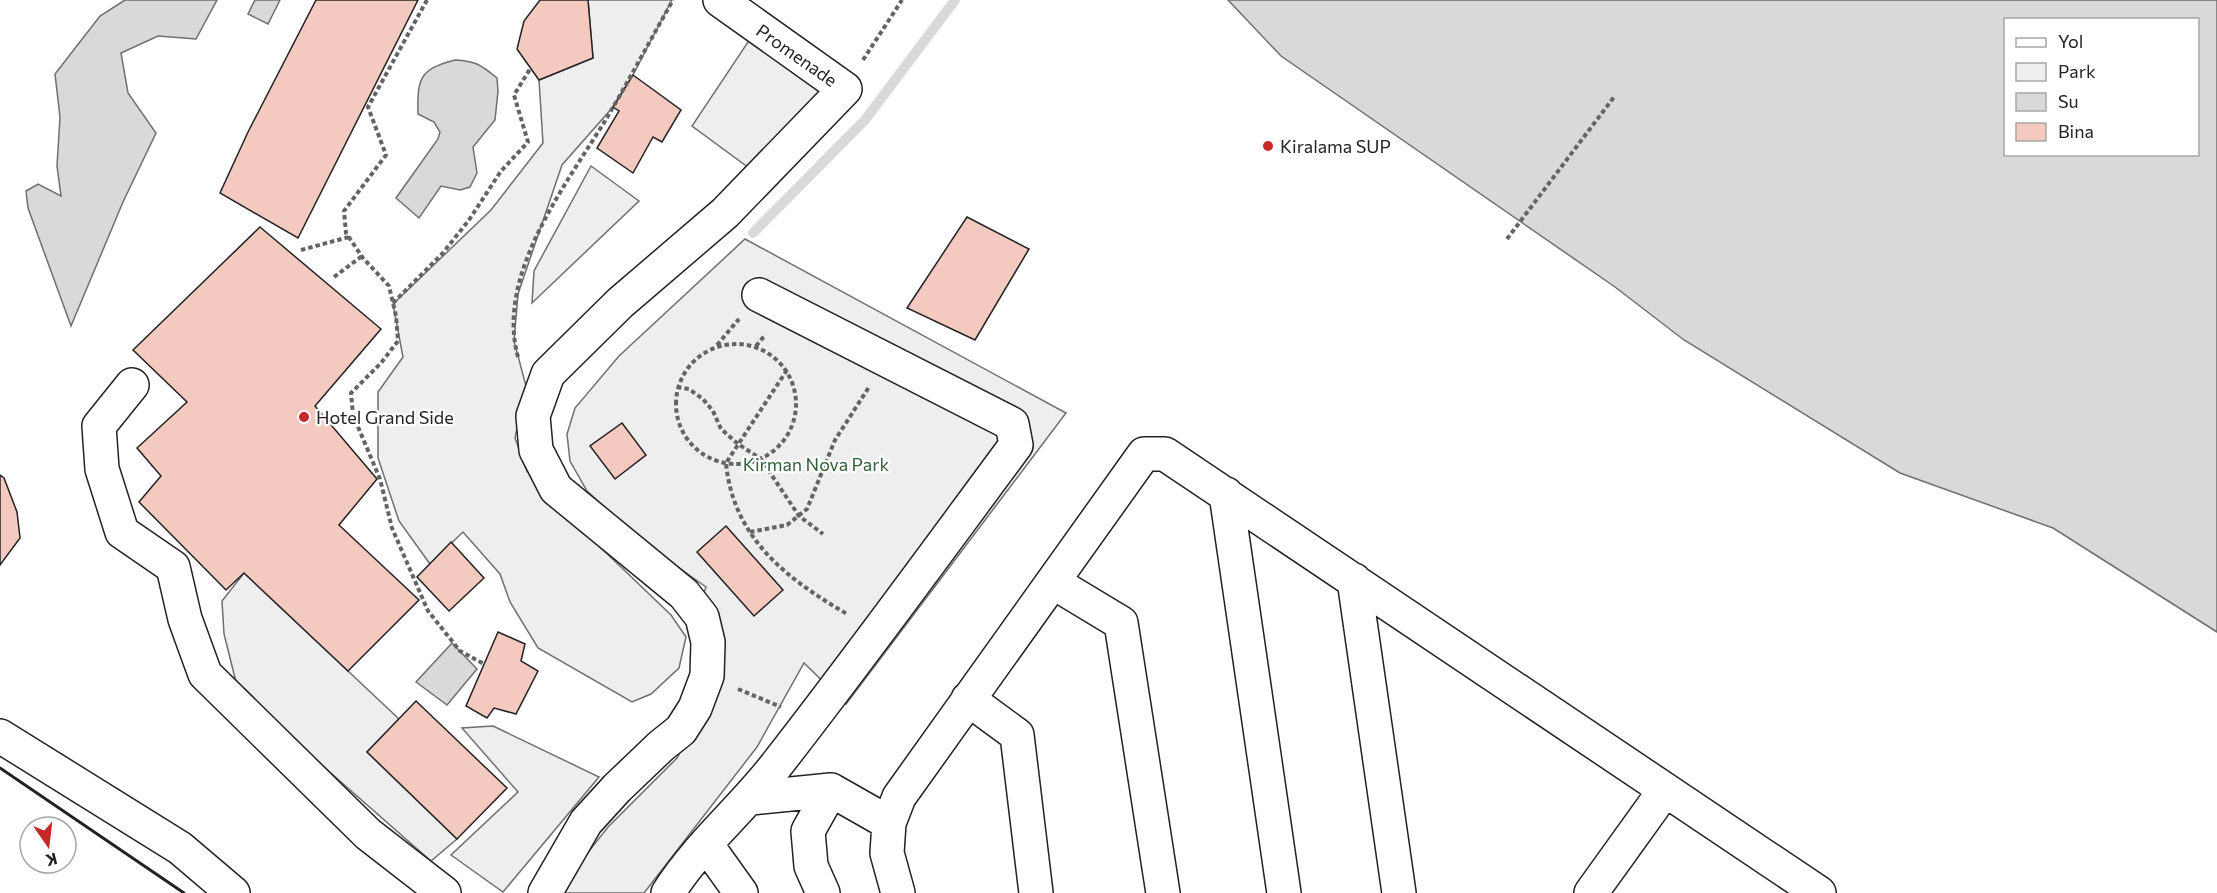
<svg xmlns="http://www.w3.org/2000/svg" width="2217" height="893" viewBox="0 0 2217 893" font-family="Commissioner,sans-serif">
<style>
.green{fill:#eee;stroke:#6f6f6f;stroke-width:1.5}
.water{fill:#d9d9d9;stroke:#6f6f6f;stroke-width:1.5;fill-rule:evenodd}
.lines{fill:none;stroke-linecap:round;stroke-linejoin:round}
.stream{stroke:#d9d9d9;stroke-width:10}
.building{fill:#f3c9c0;stroke:#222;stroke-width:1.5}
.minor-casing{stroke:#222;stroke-width:36}
.path{stroke:#646464;stroke-width:4;stroke-dasharray:4.5 3;stroke-linecap:butt}
.minor{stroke:#fff;stroke-width:33}
.wall{stroke:#222;stroke-width:3}
.poi-dot{fill:#c62828;stroke:#fff;stroke-width:2}
.labels{text-anchor:middle;dominant-baseline:central;stroke-width:4.5;stroke-linejoin:round;paint-order:stroke}
.street-label{font-size:18px;fill:#222;stroke:#fff}
.poi-label{font-size:18px;fill:#222;stroke:#fff;text-anchor:start}
.park-label{font-size:18px;fill:#2f5e38;stroke:#fff}
</style>
<rect width="100%" height="100%" fill="#fff"/>
<path class="green" d="M588,0H672L633,75L613,107L562,165L518,294L514,341L526,386L515,438L527,471L550,499L671,615L686,637L679,668L651,694L632,702L538,648L510,602L500,574L463,532L430,564L399,521L378,458V392L403,357L393,304L491,210L543,143L539,80L593,58Z
M758,27L845,89L760,176L692,126Z
M591,166L639,201L532,303L534,271Z
M745,239L1066,413L846,704L804,663L757,747L644,893H556L608,827L677,758L719,681L703,595L706,587L642,542L587,491L570,461L567,434L575,408L619,356Z
M244,573L399,719L367,752L457,839L431,861L300,746L237,686L224,634L222,601Z
M493,726L599,777L503,892L451,855L518,792L462,728Z"/>
<path class="water" d="M125,0H217L196,39L158,36L121,53L128,93L156,133L123,202L71,326L28,208L26,191L38,184L61,196L57,166L60,117L55,74L100,16Z
M255,0H280L268,24L248,14Z
M1228,0H2217V632L2053,528L1900,473L1684,340L1615,287L1281,56ZM2006,20H2198V154H2006Z
M455,60C476,61 481,65 497,78L498,91L495,120L473,147L477,173L470,187L460,190L441,186L419,218L396,198L438,139L440,132L434,122L418,114C417,78 420,69 455,60Z
M452,643L477,669L447,705L416,682Z"/>
<g class="lines">
<path class="stream" d="M753,233L865,120L955,0"/>
</g>
<path class="building" d="M316,0H418L298,238L220,193L248,132Z
M540,0H588L593,58L539,80L517,49L524,21Z
M633,75L681,110L662,142L653,137L633,173L597,148L619,111L613,107Z
M967,217L1029,249L975,340L907,308Z
M260,227L381,329L315,406L377,479L339,525L419,600L348,671L244,573L226,590L139,502L161,476L137,448L187,402L133,350Z
M622,423L646,455L615,479L590,446Z
M0,475L4,478L17,512L20,538L0,565Z
M726,526L783,590L754,616L697,552Z
M451,542L484,578L449,611L417,577Z
M498,632L525,644L521,661L538,671L516,714L494,708L487,718L466,706Z
M416,701L507,788L457,839L367,752Z"/>
<g class="lines">
<defs>
<path id="minor" d="M132,385L99,426L102,469L122,532L173,567L185,619L205,674L368,834L444,893
M1226,494L1284,893
M1354,580L1399,893
M1053,582L1121,623L1163,893
M968,699L1017,735L1036,893
M0,736L180,848L233,893
M751,798L831,790L889,823
M706,844L741,893
M545,893L586,822L617,788L661,746L681,730L695,708L707,676L708,642L702,617L684,594L556,489L536,450L533,416L548,374L620,303L725,213L845,89L720,0
M668,893C697,847 740,811 774,768C857,662 936,553 1016,445L1012,424L759,295
M823,893L811,866L808,831L831,790
M898,893L887,853L889,823L899,797L1144,454H1165L1819,893
M1591,893L1665,790"/>
</defs>
<use href="#minor" class="minor-casing"/>
<path class="path" d="M427,0L368,107L386,155L344,211L346,233L363,258L389,286L396,316L398,341L381,363L351,393L353,415L380,479L392,528L428,611L460,651L484,664
M863,60L902,0
M1507,239L1614,97
M301,250L349,237
M334,277L362,256
M393,303L442,254L469,220L501,171L528,142L514,95L530,69
M676 404a60 60 0 1 1 120 0a60 60 0 1 1-120 0Z
M717,345L739,319
M756,346L765,335
M518,357C495,274 567,184 608,116C630,78 651,39 673,0
M787,370L726,463C733,538 787,579 847,614
M677,387L689,389L703,399L713,411L721,429L738,444L761,459L799,516L823,534
M750,532L787,525L807,509L835,440L869,387
M738,689L781,707"/>
<use href="#minor" class="minor"/>
<path class="wall" d="M0,768L184,893"/>
</g>
<g class="poi-dot">
<circle cx="1268" cy="146" r="6"/>
<circle cx="304" cy="417" r="6"/>
</g>
<g class="labels">
<g class="street-label">
<text transform="translate(797 55) rotate(35)">Promenade</text>
</g>
<g class="poi-label">
<text x="1280" y="146">Kiralama SUP</text>
<text x="316" y="417">Hotel Grand Side</text>
</g>
<g class="park-label">
<text x="816" y="464">Kirman Nova Park</text>
</g>
</g>
<rect x="2004" y="18" width="195" height="138" fill="#ffffff" stroke="#a7a7a7" stroke-width="1.5"/>
<rect x="2016" y="38" width="30" height="9" fill="#ffffff" stroke="#a7a7a7" stroke-width="1.5"/>
<text x="2058" y="48" font-size="18" fill="#222222">Yol</text>
<rect x="2016" y="63" width="30" height="18" fill="#eeeeee" stroke="#a7a7a7" stroke-width="1.5"/>
<text x="2058" y="78" font-size="18" fill="#222222">Park</text>
<rect x="2016" y="93" width="30" height="18" fill="#d9d9d9" stroke="#a7a7a7" stroke-width="1.5"/>
<text x="2058" y="108" font-size="18" fill="#222222">Su</text>
<rect x="2016" y="123" width="30" height="18" fill="#f3c9c0" stroke="#a7a7a7" stroke-width="1.5"/>
<text x="2058" y="138" font-size="18" fill="#222222">Bina</text>
<g transform="translate(48 845) rotate(166)"><circle r="28" fill="#ffffff" stroke="#a7a7a7" stroke-width="1.5"/>
<path d="M0-4.5L10 22L0 15L-10 22Z" fill="#c62828"/>
<text y="-9" font-size="16" font-weight="bold" text-anchor="middle" fill="#222222">K</text>
</g>
</svg>
